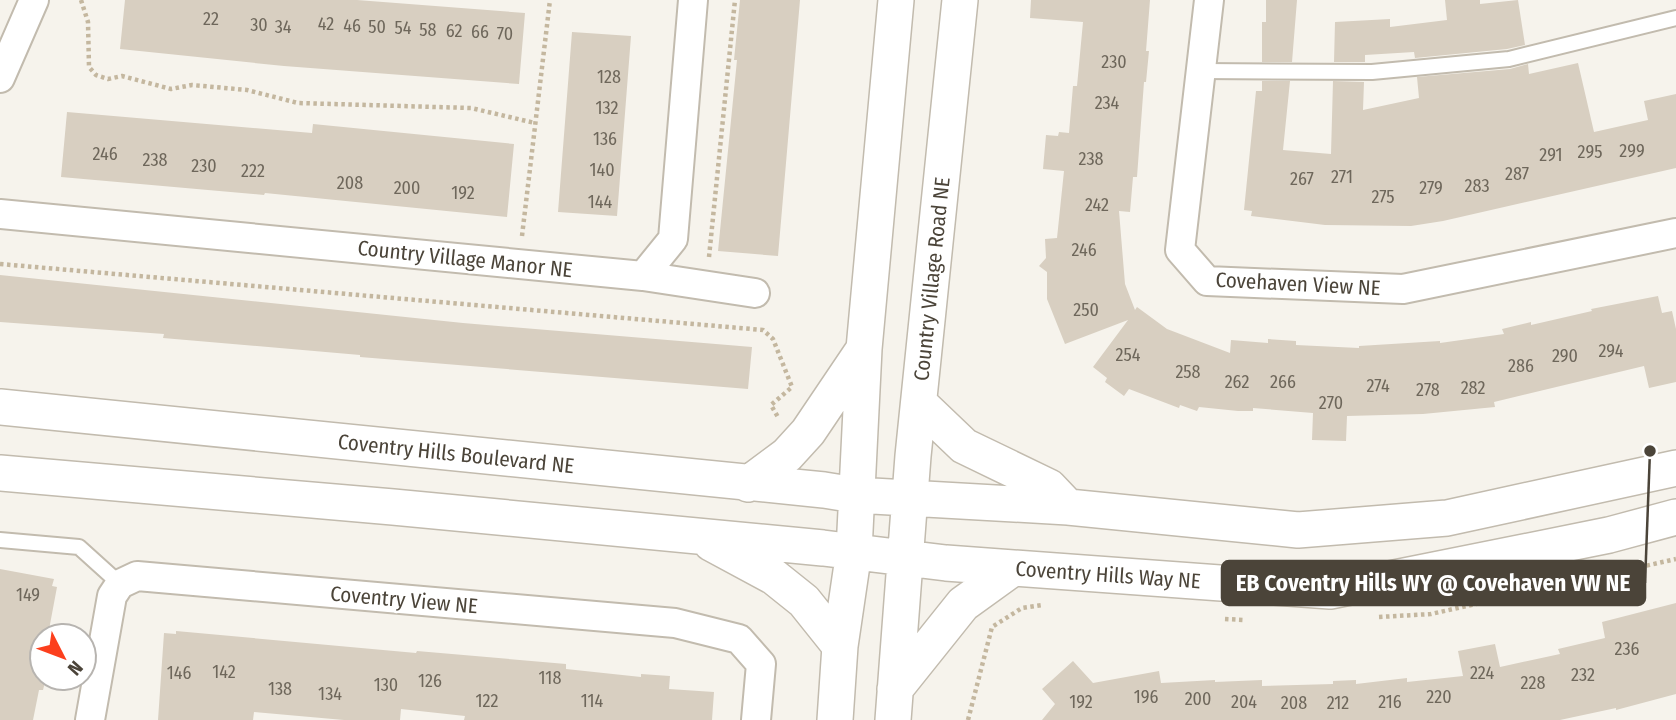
<svg xmlns="http://www.w3.org/2000/svg" width="1676" height="720" viewBox="0 0 1676 720" font-family="'Fira Sans Condensed',sans-serif">
<style>
.building{fill:#d8cfc1}
.lines{fill:none;stroke-linecap:round;stroke-linejoin:round}
.service-casing{stroke:#c2bbae;stroke-width:18}
.minor-casing{stroke:#c2bbae;stroke-width:32}
.tertiary-casing{stroke:#c2bbae;stroke-width:38}
.path{stroke:#c4b79f;stroke-width:4.5;stroke-dasharray:3.5 3.5;stroke-linecap:butt}
.service{stroke:#fff;stroke-width:14}
.minor{stroke:#fff;stroke-width:28}
.tertiary{stroke:#fff;stroke-width:35}
.labels{text-anchor:middle;dominant-baseline:central;stroke-width:5;stroke-linejoin:round;paint-order:stroke}
.number-label{font-size:18px;fill:#6e675b}
.street-label{font-size:21px;fill:#4b4439;stroke:#fff}
.leader{fill:none;stroke:#4b4439;stroke-width:2.5}
.callout-dot{fill:#4b4439;stroke:#fff;stroke-width:2.5}
.callout{fill:#4b4439;stroke:#4b4439;stroke-width:2.5}
.callout-label{font-size:23px;text-anchor:middle;font-weight:bold;fill:#fff}
</style>
<rect width="100%" height="100%" fill="#f6f3ec"/>
<path class="building" d="M125,0H357L525,13L519,84L284,66L120,49Z
M740,0H800L778,256L718,251L737,60H734Z
M1031,0H1150L1146,51H1149L1146,82H1144L1137,177H1133L1130,212L1119,211L1125,284L1135,310L1137,307L1167,329L1230,353L1231,340L1268,343V339L1296,341V345L1359,348V346L1440,341V343L1504,334L1502,329L1531,322V325L1592,311L1591,309L1658,296L1662,313L1672,311L1676,329V382L1649,388L1644,366L1494,402L1495,407L1423,414L1347,416L1346,441L1312,440L1313,413L1253,408V411H1238L1199,407L1197,411L1180,405L1179,408L1129,389L1124,396L1105,382L1107,378L1093,367L1128,320L1065,344L1047,299V272L1039,266L1046,258L1045,239L1057,238L1064,171L1043,169L1046,135L1058,136L1059,132L1069,133L1073,86H1077L1083,22L1030,18Z
M1266,0H1297L1292,62H1262V22H1266Z
M1445,0H1480V4L1518,0L1525,45L1507,49L1415,58L1414,52L1365,55V62H1334L1335,22L1390,19V27L1447,20Z
M572,32L631,36L617,216L558,212Z
M1578,63L1594,132L1648,120L1644,101L1676,94V168L1443,221L1411,226L1325,225L1251,216L1252,211L1244,210L1256,91H1262V81H1290L1283,150L1331,154L1333,81L1364,82L1363,110L1419,98L1417,77L1510,69L1528,64L1529,74Z
M67,112L312,133L313,124L514,144L507,217L265,193L264,195L61,177Z
M0,275L463,323L752,347L748,389L360,357V355L163,338L164,334L0,322Z
M0,569L54,579L52,586L57,587L48,635L52,636H42V678H46L43,690H39L33,720H0Z
M1676,603V694L1616,710V708L1560,720H1042L1055,704L1042,689L1073,661L1093,683L1159,671L1161,683L1215,680V682L1262,680V686L1333,684V681L1356,680V684L1407,678V682L1463,676L1458,651L1495,644L1500,667L1560,654L1558,649L1605,638L1602,622Z
M176,631L416,653L417,651L566,664V669L641,677V674L670,676L669,689L714,692L712,720H464L465,716L401,709L400,720H344L254,712L253,720H158L164,633L176,634Z"/>
<g class="lines">
<defs>
<path id="service" d="M1202,71L1372,72L1509,59L1676,18
M0,540L79,547L120,584"/>
<path id="minor" d="M1209,0L1180,250L1207,281L1403,289L1676,233
M0,78L34,0
M0,214L643,276L673,239L693,0
M643,276L755,293
M90,720L112,596L120,584L137,576L675,623L739,639L761,664L756,720"/>
<path id="tertiary" d="M920,404L964,446L1049,487L1068,507
M0,407L824,490L855,495L1068,507L1298,530L1447,518L1676,468
M0,473L393,507L823,548L946,563L1330,591L1609,535L1676,517
M748,484L787,455L808,432L864,349
M711,543L774,577L804,601L840,646
M895,689L963,604L1013,568
M835,720L840,646L854,551L864,349L896,0
M893,720L913,456L960,0"/>
</defs>
<use href="#service" class="service-casing"/>
<use href="#minor" class="minor-casing"/>
<use href="#tertiary" class="tertiary-casing"/>
<path class="path" d="M81,0L88,22L89,67L96,75L108,79L122,76L171,89L192,85L247,90L298,103L471,108L535,123
M522,236L550,0
M709,257L735,0
M0,264L763,330L773,339L792,387L771,405L779,419
M1379,617L1431,614L1676,559
M1225,619L1244,620
M968,720L992,627L1022,608L1042,605"/>
<use href="#service" class="service"/>
<use href="#minor" class="minor"/>
<use href="#tertiary" class="tertiary"/>
</g>
<g class="labels">
<g class="number-label">
<text x="211" y="19">22</text>
<text x="326" y="24">42</text>
<text x="259" y="25">30</text>
<text x="352" y="26">46</text>
<text x="283" y="27">34</text>
<text x="377" y="27">50</text>
<text x="403" y="28">54</text>
<text x="428" y="30">58</text>
<text x="454" y="31">62</text>
<text x="480" y="32">66</text>
<text x="505" y="34">70</text>
<text x="1114" y="62">230</text>
<text x="609" y="77">128</text>
<text x="1107" y="103">234</text>
<text x="607" y="108">132</text>
<text x="605" y="139">136</text>
<text x="1632" y="151">299</text>
<text x="1590" y="152">295</text>
<text x="105" y="154">246</text>
<text x="1551" y="155">291</text>
<text x="1091" y="159">238</text>
<text x="155" y="160">238</text>
<text x="204" y="166">230</text>
<text x="602" y="170">140</text>
<text x="253" y="171">222</text>
<text x="1517" y="174">287</text>
<text x="1342" y="177">271</text>
<text x="1302" y="179">267</text>
<text x="350" y="183">208</text>
<text x="1477" y="186">283</text>
<text x="407" y="188">200</text>
<text x="1431" y="188">279</text>
<text x="463" y="193">192</text>
<text x="1383" y="197">275</text>
<text x="600" y="202">144</text>
<text x="1097" y="205">242</text>
<text x="1084" y="250">246</text>
<text x="1086" y="310">250</text>
<text x="1611" y="351">294</text>
<text x="1128" y="355">254</text>
<text x="1565" y="356">290</text>
<text x="1521" y="366">286</text>
<text x="1188" y="372">258</text>
<text x="1237" y="382">262</text>
<text x="1283" y="382">266</text>
<text x="1378" y="386">274</text>
<text x="1473" y="388">282</text>
<text x="1428" y="390">278</text>
<text x="1331" y="403">270</text>
<text x="28" y="595">149</text>
<text x="1627" y="649">236</text>
<text x="224" y="672">142</text>
<text x="179" y="673">146</text>
<text x="1482" y="673">224</text>
<text x="1583" y="675">232</text>
<text x="550" y="678">118</text>
<text x="430" y="681">126</text>
<text x="1533" y="683">228</text>
<text x="386" y="685">130</text>
<text x="280" y="689">138</text>
<text x="330" y="694">134</text>
<text x="1146" y="697">196</text>
<text x="1439" y="697">220</text>
<text x="1198" y="699">200</text>
<text x="487" y="701">122</text>
<text x="592" y="701">114</text>
<text x="1081" y="702">192</text>
<text x="1244" y="702">204</text>
<text x="1390" y="702">216</text>
<text x="1294" y="703">208</text>
<text x="1338" y="703">212</text>
</g>
<g class="street-label">
<text transform="translate(465 259) rotate(6)">Country Village Manor NE</text>
<text transform="translate(932 279) rotate(-84)">Country Village Road NE</text>
<text transform="translate(1298 284) rotate(3)">Covehaven View NE</text>
<text transform="translate(456 454) rotate(6)">Coventry Hills Boulevard NE</text>
<text transform="translate(1108 575) rotate(4)">Coventry Hills Way NE</text>
<text transform="translate(404 600) rotate(5)">Coventry View NE</text>
</g>
</g>
<path class="leader" d="M1650 451L1645 583"/>
<circle class="callout-dot" cx="1650" cy="451" r="7"/>
<rect class="callout" x="1222" y="561" width="423" height="44" rx="7"/>
<g class="callout-label">
<text x="1433" y="591">EB Coventry Hills WY @ Covehaven VW NE</text>
</g>
<g transform="translate(63 657) rotate(132)"><circle r="33" fill="#ffffff" stroke="#b7b4b0" stroke-width="2"/>
<path d="M0-5L12 26L0 18L-12 26Z" fill="#fc3f1d"/>
<text y="-10" font-size="19" font-weight="bold" text-anchor="middle" fill="#4b4439">N</text>
</g>
</svg>
